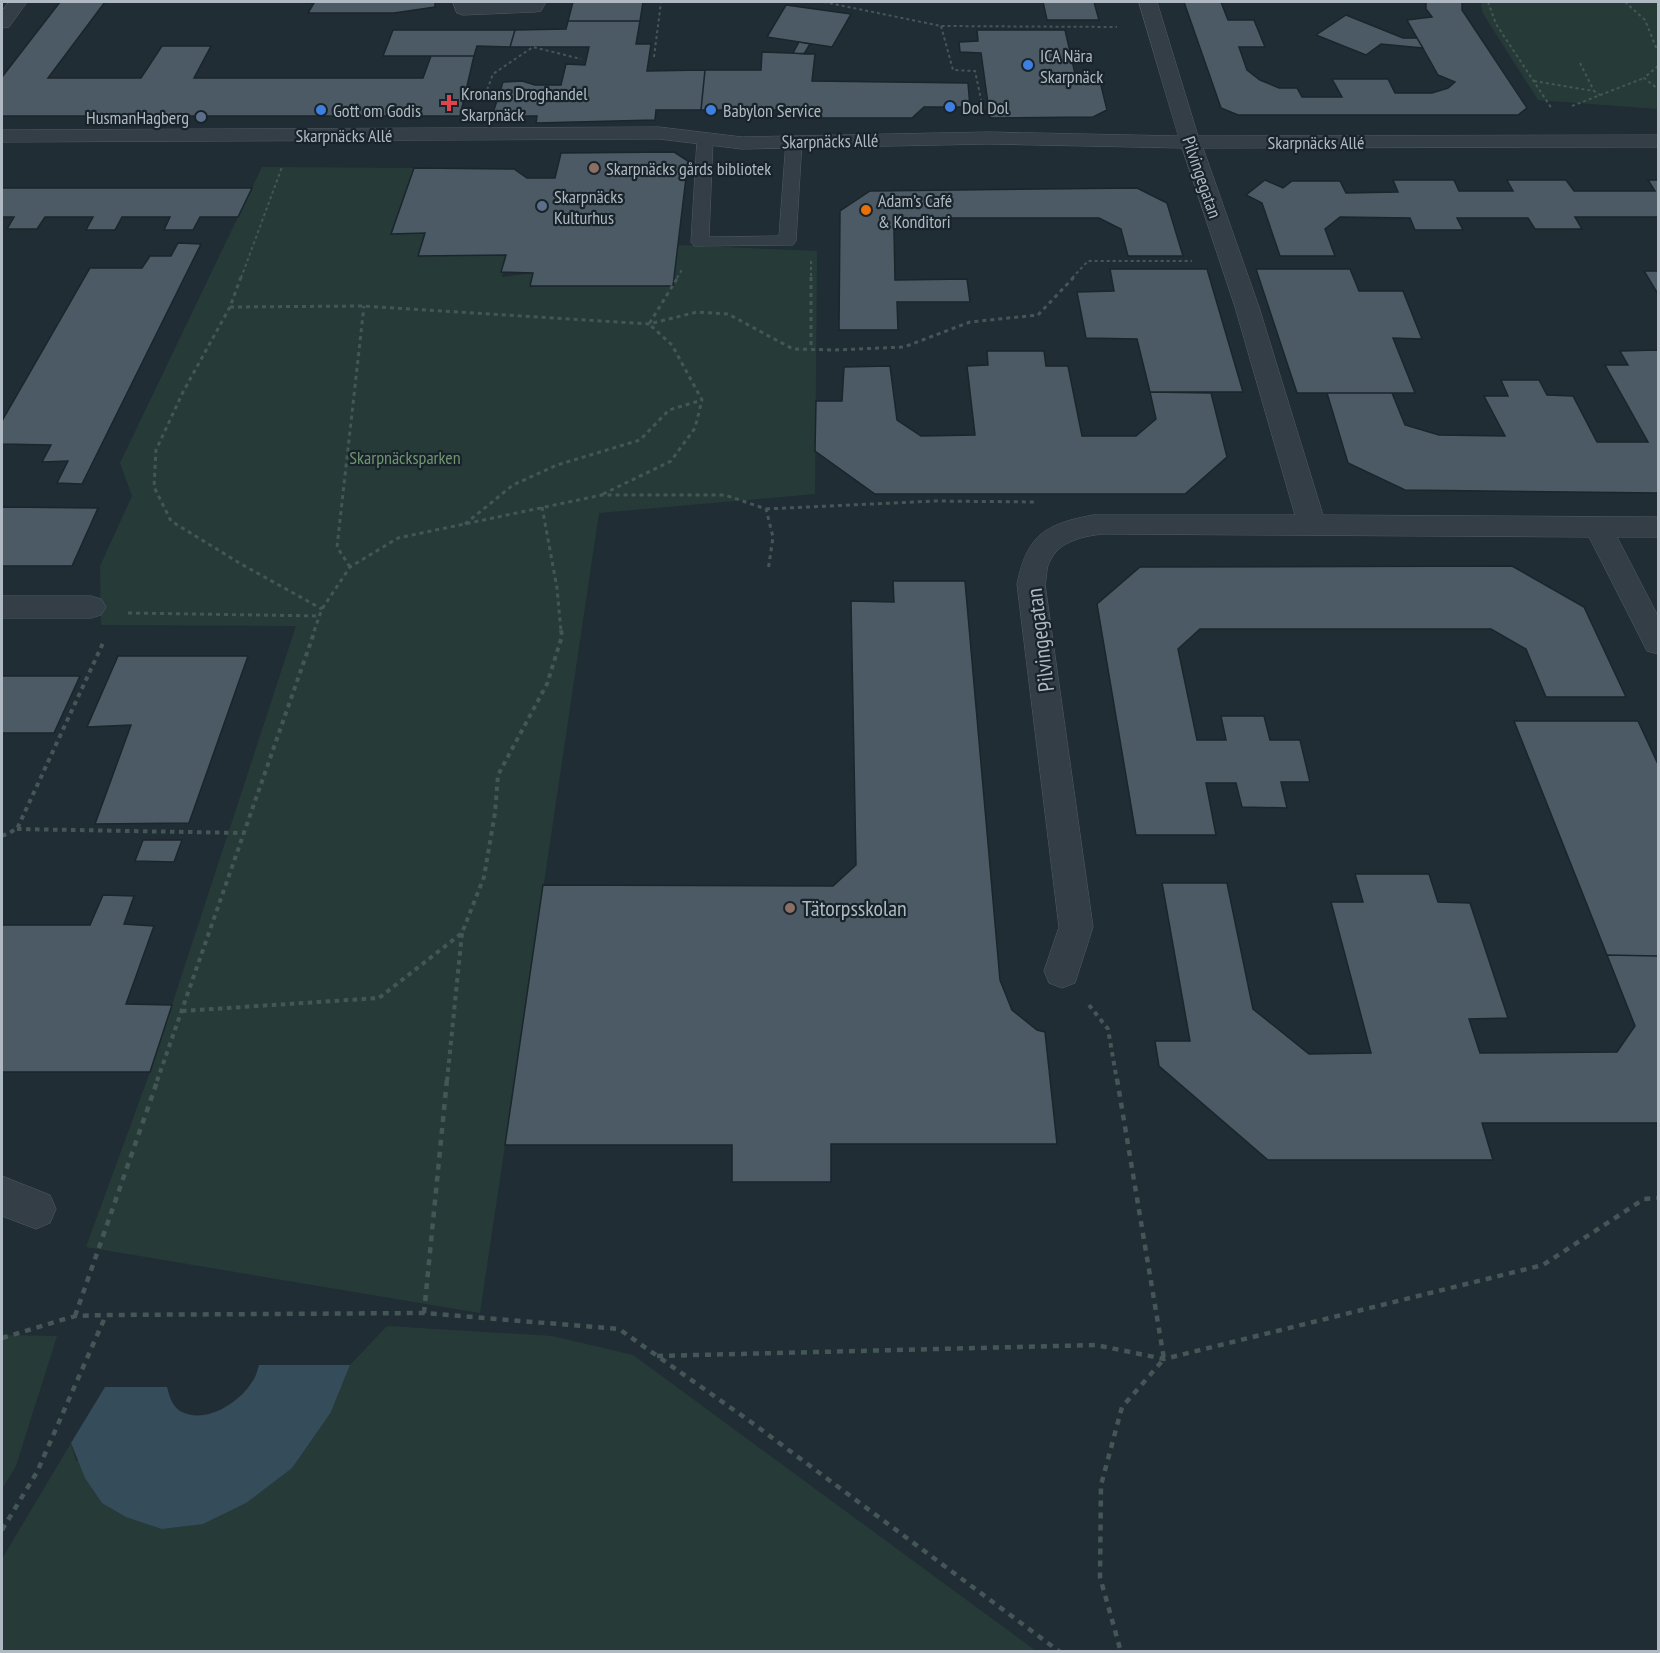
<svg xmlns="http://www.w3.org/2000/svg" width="1660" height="1653" viewBox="0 0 1660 1653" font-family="'PT Sans Narrow',sans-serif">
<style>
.green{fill:#263b38}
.water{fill:#354c5b}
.building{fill:#4b5a64;stroke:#1b252c;stroke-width:1.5}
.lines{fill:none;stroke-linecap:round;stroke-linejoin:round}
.lane-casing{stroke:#515c64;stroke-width:1}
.street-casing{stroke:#515c64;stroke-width:1}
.path-far3{stroke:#445756;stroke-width:2;stroke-dasharray:3 3;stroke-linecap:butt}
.path-far2{stroke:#445756;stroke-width:3;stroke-dasharray:4 4;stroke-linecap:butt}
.path-far1{stroke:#445756;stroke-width:4;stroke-dasharray:4.5 4.5;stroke-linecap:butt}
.path{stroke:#445756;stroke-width:4.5;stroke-dasharray:6 6;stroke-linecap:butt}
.lane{fill:#343e46;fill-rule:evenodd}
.street{fill:#343e46;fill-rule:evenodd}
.shop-dot{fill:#3f7fe0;stroke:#19232a;stroke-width:2}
.health-dot{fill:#e0444e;stroke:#19232a;stroke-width:2}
.service-dot{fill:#5c6f8a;stroke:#19232a;stroke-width:2}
.education-dot{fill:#8d6e63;stroke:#19232a;stroke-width:2}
.food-dot{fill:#e8710a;stroke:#19232a;stroke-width:2}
.labels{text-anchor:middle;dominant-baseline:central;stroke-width:4.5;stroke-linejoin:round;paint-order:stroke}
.far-poi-label{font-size:18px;fill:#aeb9c3;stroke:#19232a;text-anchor:start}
.far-street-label{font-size:18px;fill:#aeb9c3;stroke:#19232a}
.far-park-label{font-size:18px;fill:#6f9670;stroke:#19232a}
.street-label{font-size:22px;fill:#aeb9c3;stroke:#19232a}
.poi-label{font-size:22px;fill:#aeb9c3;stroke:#19232a;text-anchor:start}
</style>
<rect width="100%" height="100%" fill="#202d35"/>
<path class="green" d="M1481,2H1658V109L1538,100L1482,12Z
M262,167L414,168L391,234L425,233L418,256L506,255L502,277L533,273L530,286H672L678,245L817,251L815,494L599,513L480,1313L86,1247L150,1072L296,626L101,625L100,566L132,496L120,463Z
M387,1326L552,1336L633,1355L1036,1651L2,1652V1559L71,1443L76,1461L331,1412L350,1365Z
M2,1335L57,1336L16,1466L2,1489Z"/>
<path class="water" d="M259,1365H350L331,1412L292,1468L246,1503L203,1524L162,1529L126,1517L102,1503L85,1478L71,1443L105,1387H167C169,1395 172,1406 180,1411C205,1425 239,1403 252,1382C256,1377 257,1371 259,1365Z"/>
<path class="building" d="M60,2H105L48,78H141L162,46H211L194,78H423L431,56H474L460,116H2V77Z
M297,2H435V7L394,13H308L314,3Z
M573,2H643L640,21H568Z
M1043,2H1094L1099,20H1047Z
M1184,2H1221L1228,20H1254L1265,47H1239L1247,70L1260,80L1279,88H1297L1302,97H1342L1332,79H1388L1395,93H1432L1448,88L1455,82L1438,75L1407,20L1432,17L1426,9V2H1462V10L1527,108L1518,115H1238L1221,108Z
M786,5L851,14L832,47L767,37Z
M1346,15L1403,38H1417L1423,48L1381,44L1366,55L1316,35Z
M568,21H640L636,44H651L647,71L705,70L701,110H656L655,120L536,123L537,116H492L503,82L522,81L535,85H561L566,64L585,65L589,47H510L515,30L566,29Z
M393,30H515L510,47L477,46L474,56H383Z
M977,30H1065L1076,78L1099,77L1107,110L1093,117L990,118L981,53L960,52L959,42L978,41Z
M799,42L810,44L804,54L793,53Z
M762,52L815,54L812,81L968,83L970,107H924L912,118H801L786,110H701L705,70H761Z
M674,152L688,161L673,286H530L533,273L501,272L506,255L418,256L425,233L391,234L414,168L514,169L527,178H555L561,153Z
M1265,180L1283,188L1292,181H1340L1346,193L1398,192L1393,180H1454L1459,191H1513L1507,180H1566L1574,191H1655L1648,180H1658V217H1575L1582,229H1535L1528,218H1457L1463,230H1415L1410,218L1340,217L1325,229L1335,256H1280L1262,203L1246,195Z
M2,188H252L238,217H200L193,230H164L170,217H122L115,230H86L93,217H45L37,229H7L14,217H2Z
M1137,188L1167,203L1183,256H1128L1121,229L1099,218H913L894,230L895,280L967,279L970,302H897L898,330H839L840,211L870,191Z
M178,243L201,244L82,484L57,483L68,461L42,462L51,445L2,444V421L90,268H142L150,256H171Z
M1110,269H1207L1243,392H1150L1137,339L1086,338L1077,292L1114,291Z
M1256,269H1350L1359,291H1403L1422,339L1393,338L1415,393H1297Z
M1644,271H1658V294Z
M1658,350V493L1405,490L1348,463L1327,393H1392L1405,425L1439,435L1505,436L1484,396H1508L1501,380H1539L1547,395L1573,396L1597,442H1648L1605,365H1628L1620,351Z
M987,351H1044L1046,366H1068L1082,436H1136L1156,419L1150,392L1211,393L1227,457L1185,494H875L815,451L816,401H842L844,367L890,366L897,420L921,436L975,435L967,366L988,365Z
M2,507L98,508L72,566H2Z
M1512,566L1584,607L1626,697H1546L1526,649L1491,629H1200L1178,649L1197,740H1226L1221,716H1264L1270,740H1300L1310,782H1281L1287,808L1242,807L1236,783H1206L1216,835H1136L1097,604L1140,567Z
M893,581H965L1000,980L1012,1010L1037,1030L1045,1032L1057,1144H831V1182H732V1145H505L543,885L833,886L856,865L851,601L894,602Z
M118,656H248L189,823L95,824L131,725L87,727Z
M2,676H80L54,733H2Z
M1514,721H1638L1658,764V956L1607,955Z
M143,840H182L174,862L135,861Z
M1355,874H1429L1438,902L1470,903L1508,1018L1469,1019L1480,1053L1617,1052L1635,1026L1607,955L1658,956V1123H1482L1493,1160H1268L1159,1066L1155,1041H1190L1162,883H1227L1253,1009L1309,1054L1371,1053L1331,902H1363Z
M103,895L134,896L124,924L154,926L126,1004L172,1005L150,1072H2V925H90Z"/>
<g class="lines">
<defs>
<path id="lane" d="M705,135L713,140L709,237L779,236L786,141L788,138H800L802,141L796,241L793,245L694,246L691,242L697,140Z"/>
<path id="street" d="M9,2H27L9,27L2,28V11Z
M453,2H546L541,11L535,12L463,15L457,13Z
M1139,2H1157L1198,136L1658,135V147L1203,148L1259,307L1323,515L1658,517V537H1617L1658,616V654L1647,651L1589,537L1103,534C1084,536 1059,541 1050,561C1046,567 1047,577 1045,584L1093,927L1075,983L1062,988L1049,983L1044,971L1059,927L1017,584C1027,535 1045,524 1093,515H1295L1235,307L1182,148L988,144L742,149L659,139L2,142V130L659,127L742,137L988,132L1178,136Z
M2,596H91L101,599L106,607L101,615L91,618H2Z
M2,1176L50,1195L56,1209L50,1223L36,1229L2,1216Z"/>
</defs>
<use href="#lane" class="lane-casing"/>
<use href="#street" class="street-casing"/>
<path class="path-far3" d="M824,2L941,26L1117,27
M1488,2L1496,24L1552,109
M1625,2L1645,20L1658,52
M941,26L953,70L975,71L982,104
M654,57L661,2
M1580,63L1594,91
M1658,66L1644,78L1658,89
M1534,81L1594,91L1600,95
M483,101L493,74L533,47L581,59
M1572,106L1644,78
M811,261V278
M241,278L282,167
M677,278L683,268
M1072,278L1088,261H1192"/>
<path class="path-far2" d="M241,277L230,307L183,392L156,450L154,487L171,521L241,564L322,609
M811,277V349
M230,307L364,306L649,324L697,312L728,314L793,349L835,350L904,347L970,322L1038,315L1074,277
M603,494L671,461L695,428L702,400L672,345L649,324L678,277
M542,507L557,588L561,631
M766,509L935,501L1037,502
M465,524L513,485L557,465L640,440L669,410L702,400
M350,567L337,547L364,306
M128,613L320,616
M314,631L322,609L350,567L398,538L602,495H725L766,509L773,537L768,571"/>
<path class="path-far1" d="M17,829L244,833
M2,836L17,829L103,643
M1089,1005L1108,1029L1117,1081
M182,1011L379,998L462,933L484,877L495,813L498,775L547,684L562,636L561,630
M157,1081L315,630
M447,1081L462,933"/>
<path class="path" d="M1117,1079L1164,1359L1122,1407L1101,1485L1100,1577L1121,1652
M424,1313L447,1079
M75,1316L158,1079
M2,1338L75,1316L106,1315L424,1313L619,1329L751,1422L1060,1652
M657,1356L1096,1345L1164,1359L1543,1265L1644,1199L1658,1198
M2,1530L37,1472L106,1315"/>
<use href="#lane" class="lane"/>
<use href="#street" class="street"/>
</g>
<g class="shop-dot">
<circle cx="1028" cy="65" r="6"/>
<circle cx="950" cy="107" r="6"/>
<circle cx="321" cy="110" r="6"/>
<circle cx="711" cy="110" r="6"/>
</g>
<path class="health-dot" d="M446 94h6v6h6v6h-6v6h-6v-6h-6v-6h6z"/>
<g class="service-dot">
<circle cx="201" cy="117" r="6"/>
<circle cx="542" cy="206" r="6"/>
</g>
<g class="education-dot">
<circle cx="594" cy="168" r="6"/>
<circle cx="790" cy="908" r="6"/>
</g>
<circle class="food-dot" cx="866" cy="210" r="6"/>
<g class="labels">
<g class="far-poi-label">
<text x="1040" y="55">ICA Nära<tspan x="1040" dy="21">Skarpnäck</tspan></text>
<text x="461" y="93">Kronans Droghandel<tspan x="461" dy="21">Skarpnäck</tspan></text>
<text x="962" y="107">Dol Dol</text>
<text x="333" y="110">Gott om Godis</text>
<text x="723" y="110">Babylon Service</text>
<text x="189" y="117" text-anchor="end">HusmanHagberg</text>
<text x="606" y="168">Skarpnäcks gårds bibliotek</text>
<text x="554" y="196">Skarpnäcks<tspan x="554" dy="21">Kulturhus</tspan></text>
<text x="878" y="200">Adam’s Café<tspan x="878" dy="21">&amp; Konditori</tspan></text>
</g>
<g class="far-street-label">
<text x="344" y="135">Skarpnäcks Allé</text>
<text transform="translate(830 141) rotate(-1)">Skarpnäcks Allé</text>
<text x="1316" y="142">Skarpnäcks Allé</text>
<text transform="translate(1202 177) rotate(71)">Pilvingegatan</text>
</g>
<g class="far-park-label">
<text x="405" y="457">Skarpnäcksparken</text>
</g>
<g class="street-label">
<text transform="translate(1040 640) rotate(-97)">Pilvingegatan</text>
</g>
<g class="poi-label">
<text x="802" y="908">Tätorpsskolan</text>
</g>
</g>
<rect width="1660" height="1653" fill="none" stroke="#aeb9c3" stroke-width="6"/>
</svg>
